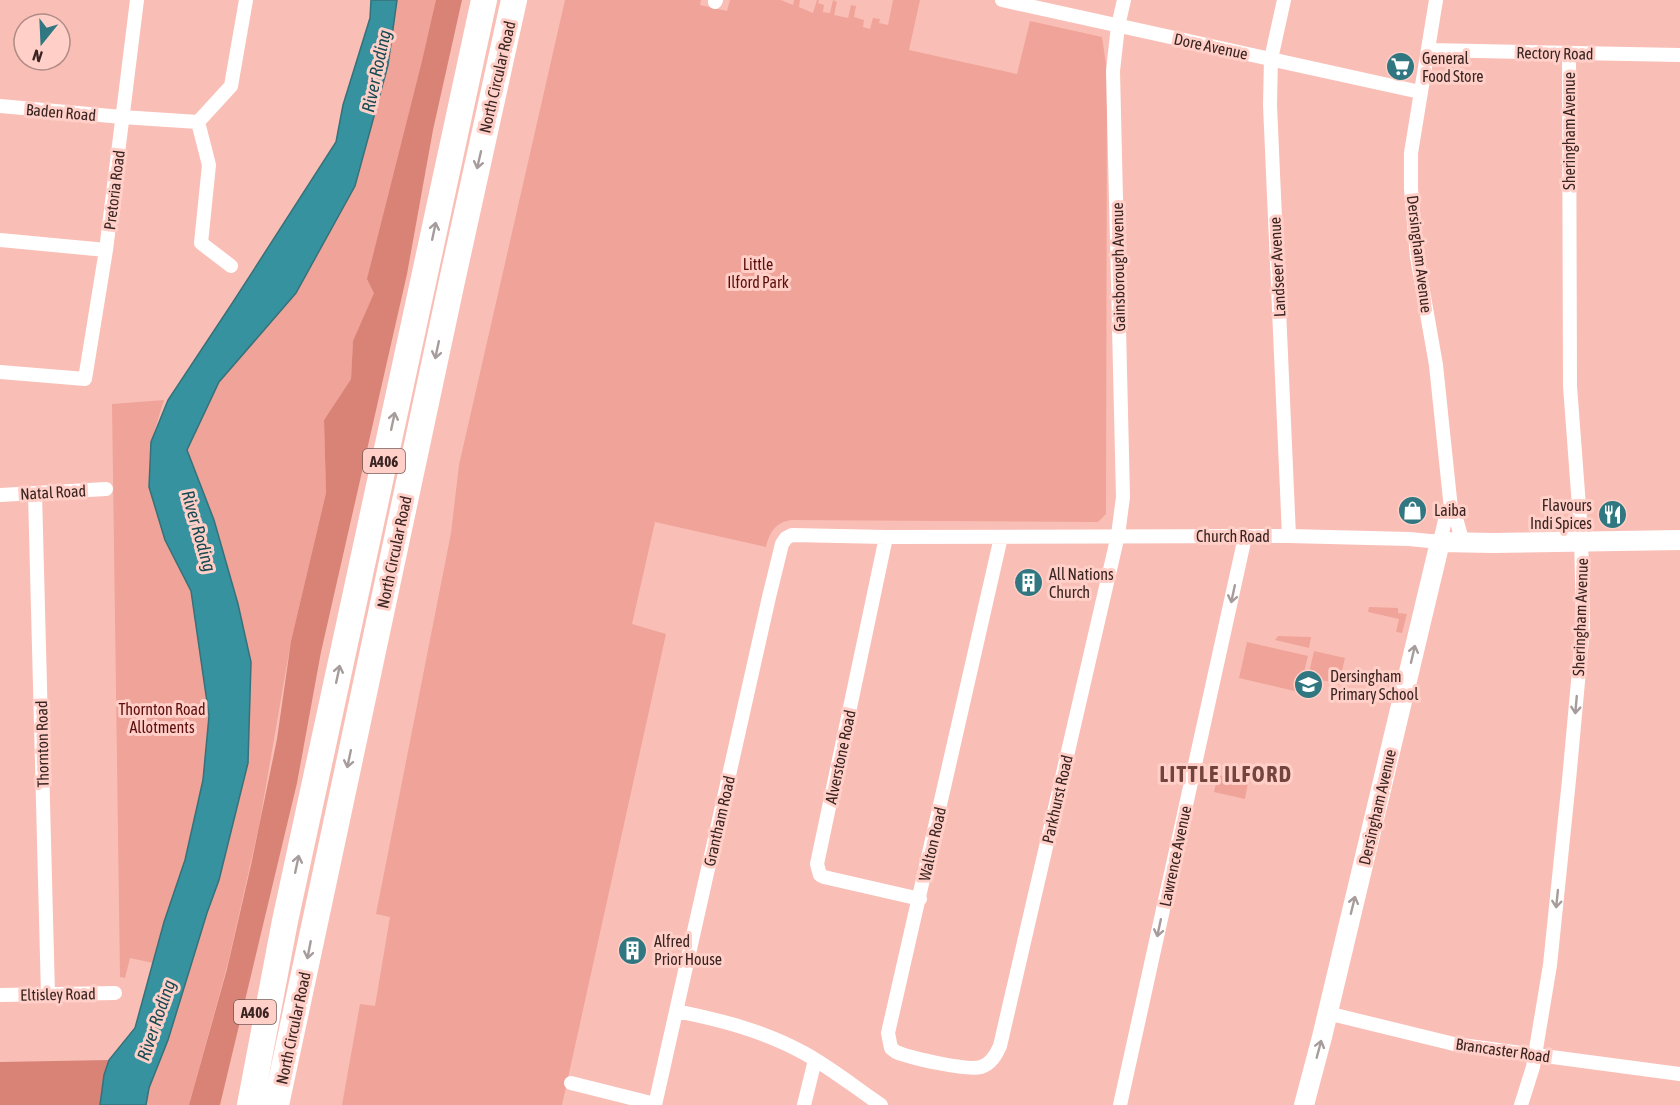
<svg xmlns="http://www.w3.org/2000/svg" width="1680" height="1105" viewBox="0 0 1680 1105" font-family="'Asap Condensed',sans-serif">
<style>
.green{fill:#f0a398}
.forest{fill:#d98377}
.water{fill:#36929f;stroke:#377179;stroke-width:1.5}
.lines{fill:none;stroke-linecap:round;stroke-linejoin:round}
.street{stroke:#fff;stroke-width:14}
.secondary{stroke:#fff;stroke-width:20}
.highway{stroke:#fff;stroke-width:26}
.oneway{stroke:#a69c9b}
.labels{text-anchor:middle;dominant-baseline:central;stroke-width:6;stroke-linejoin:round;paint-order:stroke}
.shield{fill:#ffcfc8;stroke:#755753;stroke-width:1.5}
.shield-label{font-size:15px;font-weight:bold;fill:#3a2421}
.street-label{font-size:16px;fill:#3a2421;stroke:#ffcfc8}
.poi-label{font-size:16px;fill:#3a2421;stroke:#ffcfc8;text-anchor:start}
.park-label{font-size:16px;fill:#5d0e0b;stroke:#ffcfc8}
.water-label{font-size:18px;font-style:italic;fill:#174b53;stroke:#ffcfc8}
.district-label{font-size:22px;font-weight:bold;letter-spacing:1.5px;fill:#73433d;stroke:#ffcfc8}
</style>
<rect width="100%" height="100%" fill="#f9bfb6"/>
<path class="green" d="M397,0H437L374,293L353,342L351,379L324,420L326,493L291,641L259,826L228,963L189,1105H146L149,1088L219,880L248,763L251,662L238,604L214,520L187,450L219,382L296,293L355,186L388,65Z
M565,0H701L700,5L727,11L730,0H781L793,5L794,0H800L799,7L813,13L817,0H819L818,3L824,5L823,12L830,13L833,0L837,2L834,15L848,18L851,5L856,6L854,17L864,20L863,27L870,29L873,18L880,19L879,23L888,25L893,0H920L909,50L1017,74L1030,21L1102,37L1107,71L1106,514L1098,522L792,520C776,522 770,531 766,547L655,522L632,624L666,634L562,1105H342L360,1004L375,1006L390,917L376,914L451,533L459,465Z
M164,400L151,442L165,540L191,591L209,716L203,780L185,860L153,963L130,958L125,978L120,977L112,404Z
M1369,607L1398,608V613L1407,614L1402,633L1396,632L1399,619L1368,612Z
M1278,636L1311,637L1309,648L1275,640Z
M1247,642L1308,656L1299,692L1239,678Z
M1314,651L1345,658L1339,684L1308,677Z
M1218,775L1248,782L1245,799L1214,792Z"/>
<path class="forest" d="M436,0H462L433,130L407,274L321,652L297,783L220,1105H189L227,969L251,865L277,739L291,641L326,493L324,420L351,379L353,341L374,293L367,279L422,61Z
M109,1060L104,1075L100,1105H0V1062Z"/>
<path class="water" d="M371,0H397L388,65L355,186L296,293L219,382L187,450L214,520L238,604L251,662L248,763L219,880L207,913L168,1040L149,1088L146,1105H100L104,1075L109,1060L135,1028L164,922L185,860L203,780L209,716L191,591L165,540L149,487L151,442L168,400L233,302L336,142L343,105L370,18Z"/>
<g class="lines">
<path class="street" d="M1002,0L1420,92
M1284,0L1271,59L1270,105L1289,536
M1436,0L1411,153V189L1417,257L1436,365L1451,509L1457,522L1463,543
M715,2L716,0
M1429,50L1680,55
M0,106L122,117L198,122L231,86L246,0
M198,122L209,165L201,243L231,266
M0,240L106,250
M0,372L85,379L106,250L137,0
M35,493L48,995
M0,495L106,489
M886,537L817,864L820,875L824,877L920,899
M1001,537L888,1033L891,1048L896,1052C911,1058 967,1071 981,1067C991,1064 996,1055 1000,1046L1118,535L1123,497L1113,71L1118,26L1124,0
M0,995L115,993
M676,1011C721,1020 764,1031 804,1053C831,1068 856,1088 881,1105
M1327,1013L1454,1044L1680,1074
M571,1083L655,1104
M655,1105L769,597L782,544L786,538L792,535L886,537L1289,536L1409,539L1440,542L1445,520L1451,509
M804,1105L815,1060
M1120,1105L1245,537
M1521,1105L1533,1067L1550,965L1569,780L1583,627L1581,533L1570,386L1569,53"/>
<path class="secondary" d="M1304,1105L1322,1037L1440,542L1493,543L1680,540"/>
<path class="highway" d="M250,1105L285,921L484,0
M276,1105L452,281L514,0"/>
</g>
<defs><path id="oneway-shaft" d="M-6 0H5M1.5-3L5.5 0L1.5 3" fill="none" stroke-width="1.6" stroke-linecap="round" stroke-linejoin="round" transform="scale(1.5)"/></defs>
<g class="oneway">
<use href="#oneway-shaft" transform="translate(479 160) rotate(103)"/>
<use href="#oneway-shaft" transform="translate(434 231) rotate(-78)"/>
<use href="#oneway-shaft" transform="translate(437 350) rotate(102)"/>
<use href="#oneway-shaft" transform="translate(393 421) rotate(-78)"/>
<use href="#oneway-shaft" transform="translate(1233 594) rotate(102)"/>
<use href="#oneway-shaft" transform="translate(1413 654) rotate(-77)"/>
<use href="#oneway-shaft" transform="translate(338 674) rotate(-78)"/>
<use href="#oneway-shaft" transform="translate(1576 705) rotate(95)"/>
<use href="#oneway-shaft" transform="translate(349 759) rotate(102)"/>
<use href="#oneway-shaft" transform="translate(297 864) rotate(-78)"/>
<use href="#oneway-shaft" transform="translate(1557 899) rotate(96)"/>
<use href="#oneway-shaft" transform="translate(1353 905) rotate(-76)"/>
<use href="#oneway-shaft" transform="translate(1159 928) rotate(102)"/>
<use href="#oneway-shaft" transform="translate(309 950) rotate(101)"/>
<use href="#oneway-shaft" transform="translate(1319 1049) rotate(-75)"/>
</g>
<defs>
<symbol id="supermarket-disc" viewBox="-11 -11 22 22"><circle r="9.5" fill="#307781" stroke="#ffcfc8"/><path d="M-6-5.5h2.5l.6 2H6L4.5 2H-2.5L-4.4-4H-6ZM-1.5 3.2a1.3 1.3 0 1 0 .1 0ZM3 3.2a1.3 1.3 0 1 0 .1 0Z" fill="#fff"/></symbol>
<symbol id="shop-disc" viewBox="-11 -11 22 22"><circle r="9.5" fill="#307781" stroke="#ffcfc8"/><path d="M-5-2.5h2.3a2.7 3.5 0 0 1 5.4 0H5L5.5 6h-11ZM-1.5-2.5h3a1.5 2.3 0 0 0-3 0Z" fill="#fff"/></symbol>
<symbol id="restaurant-disc" viewBox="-11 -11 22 22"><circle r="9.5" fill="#307781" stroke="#ffcfc8"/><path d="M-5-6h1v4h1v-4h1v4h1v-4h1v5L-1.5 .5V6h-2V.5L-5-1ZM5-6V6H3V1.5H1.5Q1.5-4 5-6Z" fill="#fff"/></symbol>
<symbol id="building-disc" viewBox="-11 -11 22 22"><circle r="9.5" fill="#307781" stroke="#ffcfc8"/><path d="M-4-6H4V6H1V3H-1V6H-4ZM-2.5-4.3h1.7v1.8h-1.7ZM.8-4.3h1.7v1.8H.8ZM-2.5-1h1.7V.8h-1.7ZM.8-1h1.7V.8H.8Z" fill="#fff"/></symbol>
<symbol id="school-disc" viewBox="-11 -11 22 22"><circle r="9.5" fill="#307781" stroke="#ffcfc8"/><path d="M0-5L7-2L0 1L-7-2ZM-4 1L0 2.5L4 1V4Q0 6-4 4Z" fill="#fff"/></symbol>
</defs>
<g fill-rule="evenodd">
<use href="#supermarket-disc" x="1384" y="50" width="33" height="33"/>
<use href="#shop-disc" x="1396" y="494" width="33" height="33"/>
<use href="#restaurant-disc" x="1596" y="498" width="33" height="33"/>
<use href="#building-disc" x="1012" y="566" width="33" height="33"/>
<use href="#school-disc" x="1292" y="668" width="33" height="33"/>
<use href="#building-disc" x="616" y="934" width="33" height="33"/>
</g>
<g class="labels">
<g class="shield">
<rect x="363" y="449" width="42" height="24" rx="4.5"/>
<rect x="234" y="1000" width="42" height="24" rx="4.5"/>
</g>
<g class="shield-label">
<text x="384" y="461">A406</text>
<text x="255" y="1012">A406</text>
</g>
<g class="street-label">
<text transform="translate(1211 46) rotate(12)">Dore Avenue</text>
<text transform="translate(1555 53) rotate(1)">Rectory Road</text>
<text transform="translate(497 77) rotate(-77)">North Circular Road</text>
<text transform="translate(61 112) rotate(5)">Baden Road</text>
<text transform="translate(1569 131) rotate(-90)">Sheringham Avenue</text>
<text transform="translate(114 190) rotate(-83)">Pretoria Road</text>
<text transform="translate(1420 254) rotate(83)">Dersingham Avenue</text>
<text transform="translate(1118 267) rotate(-91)">Gainsborough Avenue</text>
<text transform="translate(1277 267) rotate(-93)">Landseer Avenue</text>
<text transform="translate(53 492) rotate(-3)">Natal Road</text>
<text x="1233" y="536">Church Road</text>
<text transform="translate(394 552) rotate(-78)">North Circular Road</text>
<text transform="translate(1580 617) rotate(-88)">Sheringham Avenue</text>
<text transform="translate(42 744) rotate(-91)">Thornton Road</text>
<text transform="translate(840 757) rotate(-78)">Alverstone Road</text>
<text transform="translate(1057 799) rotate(-77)">Parkhurst Road</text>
<text transform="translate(1377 807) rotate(-77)">Dersingham Avenue</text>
<text transform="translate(719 821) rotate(-77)">Grantham Road</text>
<text transform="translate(932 844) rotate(-77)">Walton Road</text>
<text transform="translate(1175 856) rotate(-78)">Lawrence Avenue</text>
<text transform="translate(58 994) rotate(-1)">Eltisley Road</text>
<text transform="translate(293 1028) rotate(-78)">North Circular Road</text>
<text transform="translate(1503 1050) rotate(8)">Brancaster Road</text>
</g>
<g class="poi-label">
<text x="1422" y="58">General<tspan x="1422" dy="18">Food Store</tspan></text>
<text x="1592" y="505" text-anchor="end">Flavours<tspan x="1592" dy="18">Indi Spices</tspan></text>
<text x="1434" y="510">Laiba</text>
<text x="1049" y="574">All Nations<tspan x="1049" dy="18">Church</tspan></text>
<text x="1330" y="676">Dersingham<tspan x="1330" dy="18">Primary School</tspan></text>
<text x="654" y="941">Alfred<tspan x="654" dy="18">Prior House</tspan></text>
</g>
<g class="park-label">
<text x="758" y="264">Little<tspan x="758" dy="18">Ilford Park</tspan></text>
<text x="162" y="709">Thornton Road<tspan x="162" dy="18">Allotments</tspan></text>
</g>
<g class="water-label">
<text transform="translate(376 71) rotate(-78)">River Roding</text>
<text transform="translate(199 531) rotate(74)">River Roding</text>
<text transform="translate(156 1020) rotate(-71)">River Roding</text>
</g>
<g class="district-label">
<text x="1226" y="774">LITTLE ILFORD</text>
</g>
</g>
<g transform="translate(42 42) rotate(198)"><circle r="28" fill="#ffcfc8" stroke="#b08b85" stroke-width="1.5"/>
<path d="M0-4.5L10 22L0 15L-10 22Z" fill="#307781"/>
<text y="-9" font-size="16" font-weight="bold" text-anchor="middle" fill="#3a2421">N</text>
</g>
</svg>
